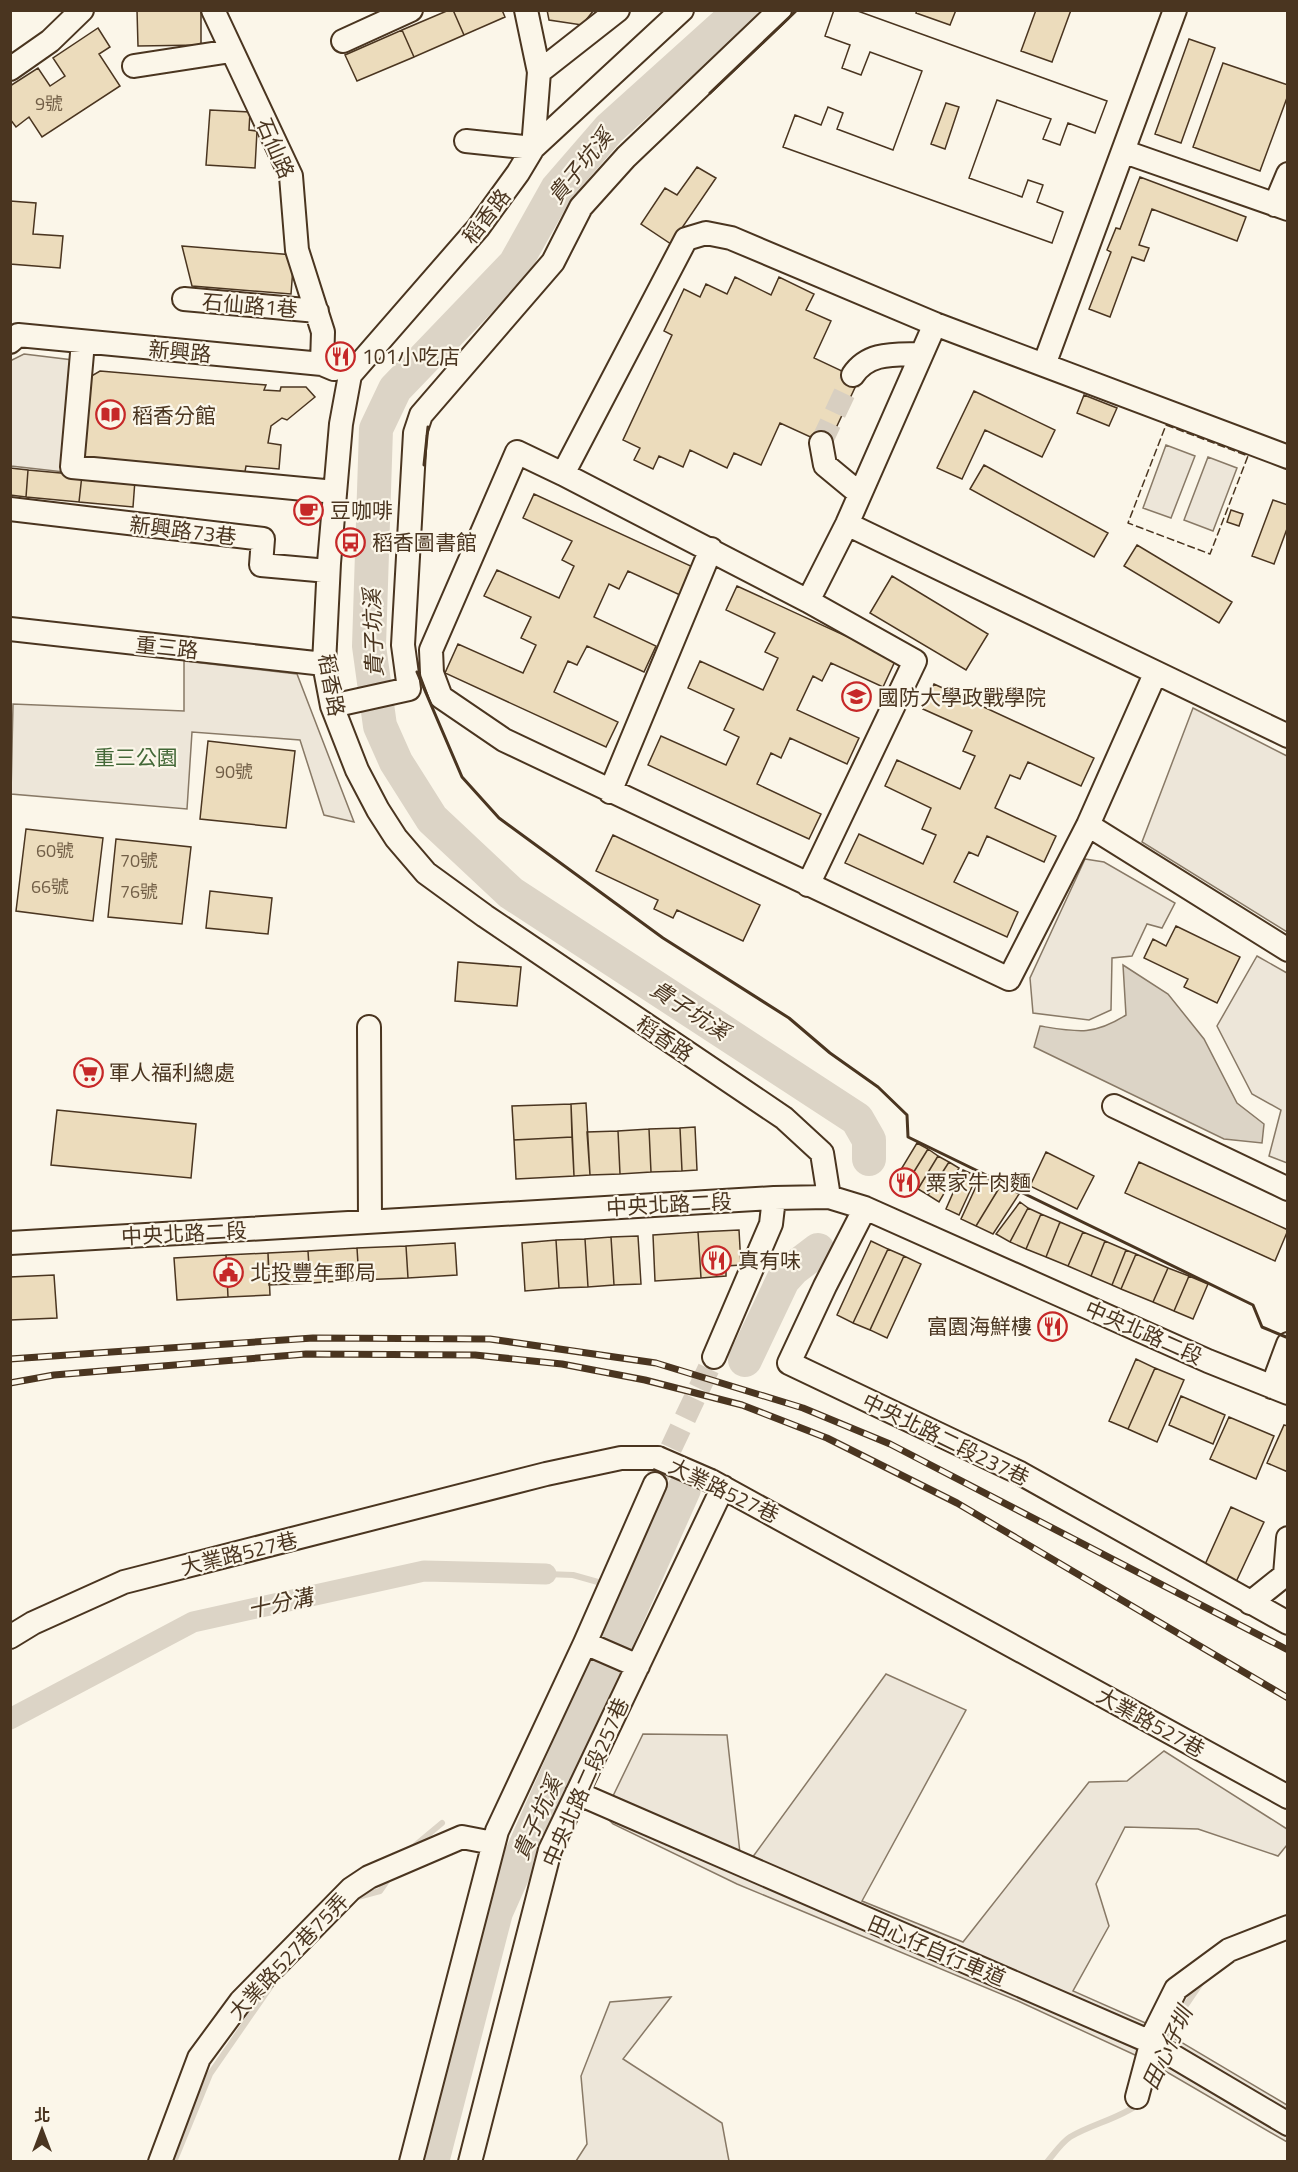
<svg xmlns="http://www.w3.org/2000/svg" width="1298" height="2172" viewBox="0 0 1298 2172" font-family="'Titillium Web','Noto Sans TC',sans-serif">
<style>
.green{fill:#ede6d9;stroke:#887966;stroke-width:1.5}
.water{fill:#dcd4c6;stroke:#887966;stroke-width:1.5}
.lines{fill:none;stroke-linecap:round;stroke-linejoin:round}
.stream{stroke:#dcd4c6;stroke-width:6}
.canal{stroke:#dcd4c6;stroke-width:21}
.river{stroke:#dcd4c6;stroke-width:34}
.building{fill:#ecdcbc;stroke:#4a3520;stroke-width:1.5;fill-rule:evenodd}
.minor-tunnel{stroke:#d8cfc1;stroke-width:22;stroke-dasharray:22 11;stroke-linecap:butt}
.minor-casing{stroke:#4a3520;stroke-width:26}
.minor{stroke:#fbf6e9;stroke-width:22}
.rail-casing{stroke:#4a3520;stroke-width:7}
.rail{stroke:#fbf6e9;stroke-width:4.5;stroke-dasharray:14;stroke-linecap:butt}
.minor-bridge-casing{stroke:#4a3520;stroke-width:26;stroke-linecap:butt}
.minor-bridge{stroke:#fbf6e9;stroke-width:22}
.fence{stroke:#4a3520;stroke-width:1.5;stroke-dasharray:8 3;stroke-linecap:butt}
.wall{stroke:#4a3520;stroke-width:3}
.labels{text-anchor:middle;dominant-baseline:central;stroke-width:4.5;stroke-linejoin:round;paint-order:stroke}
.number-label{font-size:18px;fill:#725f47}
.street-label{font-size:21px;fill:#4a3520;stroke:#fbf6e9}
.poi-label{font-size:21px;fill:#4a3520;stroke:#fbf6e9;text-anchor:start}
.park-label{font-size:21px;fill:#436837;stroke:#fbf6e9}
.water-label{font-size:22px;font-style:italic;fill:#4a3520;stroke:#fbf6e9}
</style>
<rect width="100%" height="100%" fill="#fbf6e9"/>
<path class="green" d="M24,354L73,360L64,472L11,466L10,361Z
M1166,445L1195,456L1171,518L1143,508Z
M1208,457L1237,468L1213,531L1184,520Z
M184,661L297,674L354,822L324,815L300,740L192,732L187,809L11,794L13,704L184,711Z
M1193,708L1287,756V932L1142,842Z
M1085,859L1104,862L1175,903L1162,928L1147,924L1132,956L1112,958L1111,1010L1089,1020L1033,1013L1030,978Z
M1257,956L1287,973V1163L1269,1156L1281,1110L1252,1094L1217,1026Z
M886,1674L966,1710L862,1901L963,1942L1089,1782L1127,1781L1164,1751L1287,1829V1845L1278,1856L1198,1829L1125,1827L1096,1884L1109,1926L1073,1991L1159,2029L1287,2105V2142L1148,2061L1018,2001L737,1884L613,1824L597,1808L612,1798L643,1734L727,1735L740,1853L752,1858Z
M671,1997L623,2059L722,2123L729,2161H576L587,2144L581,2076L610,2002Z"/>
<path class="water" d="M1123,965L1168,994L1204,1039L1237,1103L1264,1124L1262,1143L1224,1139L1034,1047L1040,1026C1077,1032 1093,1036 1126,1015Z"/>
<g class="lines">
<path class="stream" d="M360,645L362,642H369
M546,1574L573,1575L605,1584
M615,1587L638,1593
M412,1848L442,1823
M354,1898L380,1891L391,1875
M1165,2047L1173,2024L1201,1983
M1148,2091L1158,2076L1162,2056
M174,2162L210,2074L273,1983
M1047,2162C1054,2154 1061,2143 1070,2137C1092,2124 1118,2119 1139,2104"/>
<path class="canal" d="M10,1719L193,1622L424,1571L546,1574"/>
<path class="river" d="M741,10L609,129L557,189L515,264L395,389L376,429L369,646L380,726L396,762L432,819L511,893L857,1119L869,1140V1159
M745,1360L783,1280L793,1269L818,1250
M432,2162L496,1912L684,1489"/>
</g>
<path class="building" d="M137,10H201V45L138,46Z
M449,10H453L464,35L414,57L402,30Z
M453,10H502L505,17L464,35Z
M547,10H594L582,25L549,20Z
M834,10H855L1107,101L1095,133L1068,123L1060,145L1043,139L1051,119L997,100L969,178L1022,197L1028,180L1043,185L1037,202L1063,212L1052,243L783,147L795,115L821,125L828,107L843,113L837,129L893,150L922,71L870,52L861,75L842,68L850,45L825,36ZM946,103L959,107L945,149L931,144Z
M834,10H855L1107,101L1095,133L1068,123L1060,145L1043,139L1051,119L997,100L969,178L1022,197L1028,180L1043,185L1037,202L1063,212L1052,243L783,147L795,115L821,125L828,107L843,113L837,129L893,150L922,71L870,52L861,75L842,68L850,45L825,36Z
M917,10H956L950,25L916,13Z
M1036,10H1071L1052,62L1021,51Z
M98,28L110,47L99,54L120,86L42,137L29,117L16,127L10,119V86L38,68L50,86L65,76L53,58Z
M402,30L414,57L357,81L345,55Z
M1189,39L1215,48L1181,143L1155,134Z
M1223,63L1288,85V95L1260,171L1193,147Z
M210,110L250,112L249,130L257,131L255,168L206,165Z
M697,167L716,178L671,244L641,224L665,188L677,195Z
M1140,177L1246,217L1237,241L1152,209L1139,245L1149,248L1144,261L1132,257L1110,317L1089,309L1111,252L1107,250L1116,228L1120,229Z
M10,201L36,203L33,234L63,236L60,268L10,264Z
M182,246L294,255L291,294L192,286Z
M735,277L771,295L779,277L814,294L806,310L831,321L814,358L859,379L828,445L780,423L761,465L734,453L727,468L690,450L683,467L659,456L653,469L634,460L640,448L623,440L672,335L664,331L684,289L700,297L706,284L727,294Z
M100,371L266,385L264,390L280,391L281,387H306L315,397L287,420L282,418L271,426L268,443L281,445L279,469L246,466L244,477L80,460L88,378Z
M974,391L1055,430L1042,457L985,430L962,479L937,468Z
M1084,395L1117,408L1109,426L1077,413Z
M984,465L1108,533L1094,557L970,489Z
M10,468L28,470L26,497L10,495Z
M28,470L82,475L79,502L26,497Z
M82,475L135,480L133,507L79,502Z
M534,494L693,567L680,595L628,571L619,589L609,584L594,617L656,646L644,672L587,646L577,665L568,661L554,692L618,722L606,747L445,673L458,644L523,673L536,645L521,638L531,617L484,596L497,570L559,598L574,566L562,560L572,541L523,518Z
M1273,500L1288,505V526L1274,564L1252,556Z
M1231,510L1243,514L1239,526L1227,522Z
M1137,545L1232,602L1219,623L1124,566Z
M892,576L988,634L966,670L870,613Z
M737,586L896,659L883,687L831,663L822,681L813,676L797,710L859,738L847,764L790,738L781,758L771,753L757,784L821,814L809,839L648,765L661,736L726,765L739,737L724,730L734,709L688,688L700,661L763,690L778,658L765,652L775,633L726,610Z
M934,684L1094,758L1081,786L1028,762L1020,779L1010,775L995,808L1056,836L1044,862L987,836L978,856L969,852L954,882L1018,912L1007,937L845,863L859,834L923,864L936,835L922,829L931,808L885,786L897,760L960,789L975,756L963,751L972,731L923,709Z
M208,741L295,751L286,828L200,819Z
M26,829L103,838L93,921L16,911Z
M613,835L760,905L743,941L677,910L673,918L654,909L658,900L596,871Z
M116,839L191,847L182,924L108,917Z
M210,891L272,898L268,934L206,928Z
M1176,926L1240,957L1217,1003L1184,987L1188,979L1144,958L1153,939L1166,946Z
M458,962L521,967L517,1006L455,1001Z
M586,1103L590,1175L574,1176L571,1104Z
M571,1104L572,1137L514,1140L512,1106Z
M57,1110L196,1124L191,1178L51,1165Z
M695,1127L697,1170L682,1171L680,1128Z
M680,1128L682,1171L651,1172L649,1129Z
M649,1129L651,1172L620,1174L618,1131Z
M618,1131L620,1174L590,1175L587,1132Z
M572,1137L574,1176L516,1179L514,1140Z
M917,1143L928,1149L907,1183L897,1176Z
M928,1149L938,1156L918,1189L907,1183Z
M1046,1152L1094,1176L1077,1209L1030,1186Z
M938,1156L949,1162L928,1195L918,1189Z
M949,1162L959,1168L939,1202L928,1195Z
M1139,1162L1288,1230L1275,1261L1125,1193Z
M963,1170L977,1176L959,1215L946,1209Z
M981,1176L1001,1185L976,1226L961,1219Z
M1001,1185L1019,1194L993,1234L976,1226Z
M1020,1202L1028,1208L1010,1242L996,1234Z
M1028,1208L1041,1214L1026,1249L1010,1242Z
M1041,1214L1060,1222L1046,1257L1026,1249Z
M1060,1222L1083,1232L1068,1266L1046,1257Z
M739,1230L741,1265L726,1266V1276L701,1278L698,1232Z
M698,1232L701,1278L655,1281L653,1235Z
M1083,1232L1105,1241L1091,1276L1068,1266Z
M638,1236L641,1284L614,1285L611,1237Z
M611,1237L614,1285L588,1287L585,1239Z
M585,1239L588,1287L559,1288L556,1240Z
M556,1240L559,1288L525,1291L522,1243Z
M871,1241L888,1249L853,1323L837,1315Z
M1105,1241L1126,1250L1112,1285L1091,1276Z
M455,1243L457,1275L408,1278L406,1246Z
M406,1246L408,1278L359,1280L357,1248Z
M357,1248L359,1280L310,1283L308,1251Z
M888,1249L904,1256L870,1330L853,1323Z
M1126,1250L1136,1254L1121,1289L1112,1285Z
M308,1251L310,1283L269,1285L268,1253Z
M268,1253L270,1295L228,1297L226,1255Z
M1136,1254L1168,1268L1153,1302L1121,1289Z
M226,1255L228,1297L177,1300L174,1258Z
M904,1256L921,1264L887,1338L870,1330Z
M1168,1268L1189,1276L1174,1311L1153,1302Z
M54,1275L57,1318L10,1320V1277Z
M1189,1276L1208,1284L1193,1319L1174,1311Z
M1136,1359L1155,1368L1128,1429L1109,1421Z
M1155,1368L1184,1380L1157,1442L1128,1429Z
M1181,1396L1225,1415L1213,1444L1169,1425Z
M1229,1417L1274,1436L1256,1479L1210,1459Z
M1284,1425L1288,1426V1472L1267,1463Z
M1231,1507L1264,1522L1235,1584L1203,1569Z"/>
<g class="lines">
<path class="minor-tunnel" d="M821,443L853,375
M657,1478L714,1357"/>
<defs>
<path id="minor" d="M213,10L291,176L297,250L323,332L322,364
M526,10L539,72L533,148L518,173L478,228L350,375L341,424L329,563L324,664L332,706L357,770L378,810L396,838L426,873L485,916L784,1118L822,1153L829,1197
M343,41L411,10
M134,66L231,51
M10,69L50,41L82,10
M539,72L618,10
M466,141L533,148L682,10
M1125,152L1288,209
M1275,205L1288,174
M184,299L317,311
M10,342L18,335L322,364L334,369
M83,342L72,467L335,492
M1044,365L1175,10
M853,375C869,351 896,355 921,354
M821,443L825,465L860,494
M563,474L686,239L706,233L731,238L935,324
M10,509L263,539L261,565L328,571
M847,524L1288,736
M10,629L324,664
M1155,674L1088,825L1009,979L504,740L441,697L432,673L431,650L517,452L563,474L808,601L847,524L935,324L1288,457
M332,706L409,689L403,645L415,433L421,415L553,262L581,207L626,157L780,10
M610,792L711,549
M1088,825L1288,950
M808,885L915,661L808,601
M369,1027L370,1221
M1114,1106L1288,1189
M865,1208L825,1286L789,1363L1020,1473L1288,1623
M10,1243L774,1198L829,1197L865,1208L1208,1361L1288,1393
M714,1357L771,1224L774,1198
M1272,1387L1288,1344
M711,1481L1288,1797
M1250,1603L1285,1575L1288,1538
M10,1637L33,1623L124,1582L546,1474L621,1458H658
M585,1643L638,1666
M577,1793L1146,2040L1288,2124
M1137,2097L1154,2033L1176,1989L1229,1950L1288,1927
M160,2162L199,2058L241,2001L351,1889L369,1877L462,1837L493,1843
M411,2162L497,1831L585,1643L655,1484
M470,2162L550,1850L723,1487"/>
</defs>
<use href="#minor" class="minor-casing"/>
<use href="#minor" class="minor"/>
<defs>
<path id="rail" d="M10,1359L313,1338L490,1339L656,1363L803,1408L890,1444L1288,1650
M10,1383L54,1375L306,1354L475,1355L562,1364L645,1380L742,1405L827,1438L957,1503L1288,1698"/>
</defs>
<use href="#rail" class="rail-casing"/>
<use href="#rail" class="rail"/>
<defs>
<path id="minor-bridge" d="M658,1458L711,1481"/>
</defs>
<use href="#minor-bridge" class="minor-bridge-casing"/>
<use href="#minor-bridge" class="minor-bridge"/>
<path class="fence" d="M1166,425L1248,456L1210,554L1128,523Z"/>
<path class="wall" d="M710,93L797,10
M424,465L428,427
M417,672L462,777L499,818L663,938L789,1018L830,1053L878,1087L907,1115L908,1137L1253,1305L1262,1327L1286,1337"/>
</g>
<defs>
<symbol id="restaurant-ring" viewBox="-11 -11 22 22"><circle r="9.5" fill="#fbf6e9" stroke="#c62828" stroke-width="1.5"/><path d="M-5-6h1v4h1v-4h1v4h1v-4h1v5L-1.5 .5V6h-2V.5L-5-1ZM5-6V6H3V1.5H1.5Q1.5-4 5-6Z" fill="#c62828"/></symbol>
<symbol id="library-ring" viewBox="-11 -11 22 22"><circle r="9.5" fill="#fbf6e9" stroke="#c62828" stroke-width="1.5"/><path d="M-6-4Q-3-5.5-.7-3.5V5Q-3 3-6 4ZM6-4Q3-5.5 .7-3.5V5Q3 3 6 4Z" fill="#c62828"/></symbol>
<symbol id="cafe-ring" viewBox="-11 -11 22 22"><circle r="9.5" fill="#fbf6e9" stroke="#c62828" stroke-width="1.5"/><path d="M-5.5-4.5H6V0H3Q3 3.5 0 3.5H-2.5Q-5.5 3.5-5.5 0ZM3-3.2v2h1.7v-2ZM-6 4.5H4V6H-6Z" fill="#c62828"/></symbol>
<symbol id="bus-ring" viewBox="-11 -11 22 22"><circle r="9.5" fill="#fbf6e9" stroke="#c62828" stroke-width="1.5"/><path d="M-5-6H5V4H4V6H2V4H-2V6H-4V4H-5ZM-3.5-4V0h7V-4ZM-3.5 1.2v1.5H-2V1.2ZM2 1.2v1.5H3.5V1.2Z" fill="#c62828"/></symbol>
<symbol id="university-ring" viewBox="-11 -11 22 22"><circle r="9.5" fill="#fbf6e9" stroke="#c62828" stroke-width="1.5"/><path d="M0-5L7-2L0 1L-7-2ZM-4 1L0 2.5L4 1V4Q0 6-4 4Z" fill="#c62828"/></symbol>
<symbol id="supermarket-ring" viewBox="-11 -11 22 22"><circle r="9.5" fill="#fbf6e9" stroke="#c62828" stroke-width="1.5"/><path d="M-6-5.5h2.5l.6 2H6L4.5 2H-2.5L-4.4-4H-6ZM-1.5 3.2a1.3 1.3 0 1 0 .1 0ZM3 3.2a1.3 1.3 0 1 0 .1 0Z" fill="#c62828"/></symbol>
<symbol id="civic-ring" viewBox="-11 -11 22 22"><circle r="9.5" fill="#fbf6e9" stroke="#c62828" stroke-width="1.5"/><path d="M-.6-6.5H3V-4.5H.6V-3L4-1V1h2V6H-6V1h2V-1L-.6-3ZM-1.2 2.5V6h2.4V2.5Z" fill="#c62828"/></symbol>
</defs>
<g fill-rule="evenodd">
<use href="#restaurant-ring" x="324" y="340" width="33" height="33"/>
<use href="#library-ring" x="94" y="398" width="33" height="33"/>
<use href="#cafe-ring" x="292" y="494" width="33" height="33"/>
<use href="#bus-ring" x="334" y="526" width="33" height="33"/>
<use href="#university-ring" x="840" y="680" width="33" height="33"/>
<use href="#supermarket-ring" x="72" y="1056" width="33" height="33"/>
<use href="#restaurant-ring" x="888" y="1166" width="33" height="33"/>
<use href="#restaurant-ring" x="700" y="1244" width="33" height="33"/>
<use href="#civic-ring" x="212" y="1256" width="33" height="33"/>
<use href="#restaurant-ring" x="1036" y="1310" width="33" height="33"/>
</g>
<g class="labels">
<g class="number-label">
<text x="49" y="103">9號</text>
<text x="234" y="771">90號</text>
<text x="55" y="850">60號</text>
<text x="139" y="860">70號</text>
<text x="50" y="886">66號</text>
<text x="139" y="891">76號</text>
</g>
<g class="street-label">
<text transform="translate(276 148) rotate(67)">石仙路</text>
<text transform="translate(486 216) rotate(-52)">稻香路</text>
<text transform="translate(250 305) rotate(5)">石仙路1巷</text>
<text transform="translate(180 351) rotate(5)">新興路</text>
<text transform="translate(183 530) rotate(7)">新興路73巷</text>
<text transform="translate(167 647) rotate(6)">重三路</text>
<text transform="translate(332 685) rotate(80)">稻香路</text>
<text transform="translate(665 1038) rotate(34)">稻香路</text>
<text transform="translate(669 1204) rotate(-3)">中央北路二段</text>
<text transform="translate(184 1233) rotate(-3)">中央北路二段</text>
<text transform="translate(1144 1332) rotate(24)">中央北路二段</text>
<text transform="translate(946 1439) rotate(26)">中央北路二段237巷</text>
<text transform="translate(724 1490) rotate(26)">大業路527巷</text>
<text transform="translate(239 1553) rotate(-14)">大業路527巷</text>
<text transform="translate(1151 1722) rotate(29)">大業路527巷</text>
<text transform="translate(585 1782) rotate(-66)">中央北路二段257巷</text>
<text transform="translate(937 1950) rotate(23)">田心仔自行車道</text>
<text transform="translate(288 1956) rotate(-47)">大業路527巷75弄</text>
</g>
<g class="poi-label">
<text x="362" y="356">101小吃店</text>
<text x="132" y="415">稻香分館</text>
<text x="330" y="510">豆咖啡</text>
<text x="372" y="542">稻香圖書館</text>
<text x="878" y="697">國防大學政戰學院</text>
<text x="109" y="1072">軍人福利總處</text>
<text x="926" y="1182">粟家牛肉麵</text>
<text x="738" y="1260">真有味</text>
<text x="250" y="1272">北投豐年郵局</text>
<text x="1032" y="1326" text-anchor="end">富園海鮮樓</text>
</g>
<g class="park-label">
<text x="136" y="757">重三公園</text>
</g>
<g class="water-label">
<text transform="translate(580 166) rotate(-51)">貴子坑溪</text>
<text transform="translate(373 633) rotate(-92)">貴子坑溪</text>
<text transform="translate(690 1010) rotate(33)">貴子坑溪</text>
<text transform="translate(280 1603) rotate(-12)">十分溝</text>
<text transform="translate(537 1818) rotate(-66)">貴子坑溪</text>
<text transform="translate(1167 2048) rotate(-65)">田心仔圳</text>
</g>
</g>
<rect width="1298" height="2172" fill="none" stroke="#4a3520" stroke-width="24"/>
<g transform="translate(42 2130)" stroke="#fbf6e9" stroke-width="4.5" paint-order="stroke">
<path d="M0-4.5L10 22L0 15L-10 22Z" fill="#4a3520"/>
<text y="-9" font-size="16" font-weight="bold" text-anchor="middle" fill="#4a3520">北</text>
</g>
</svg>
